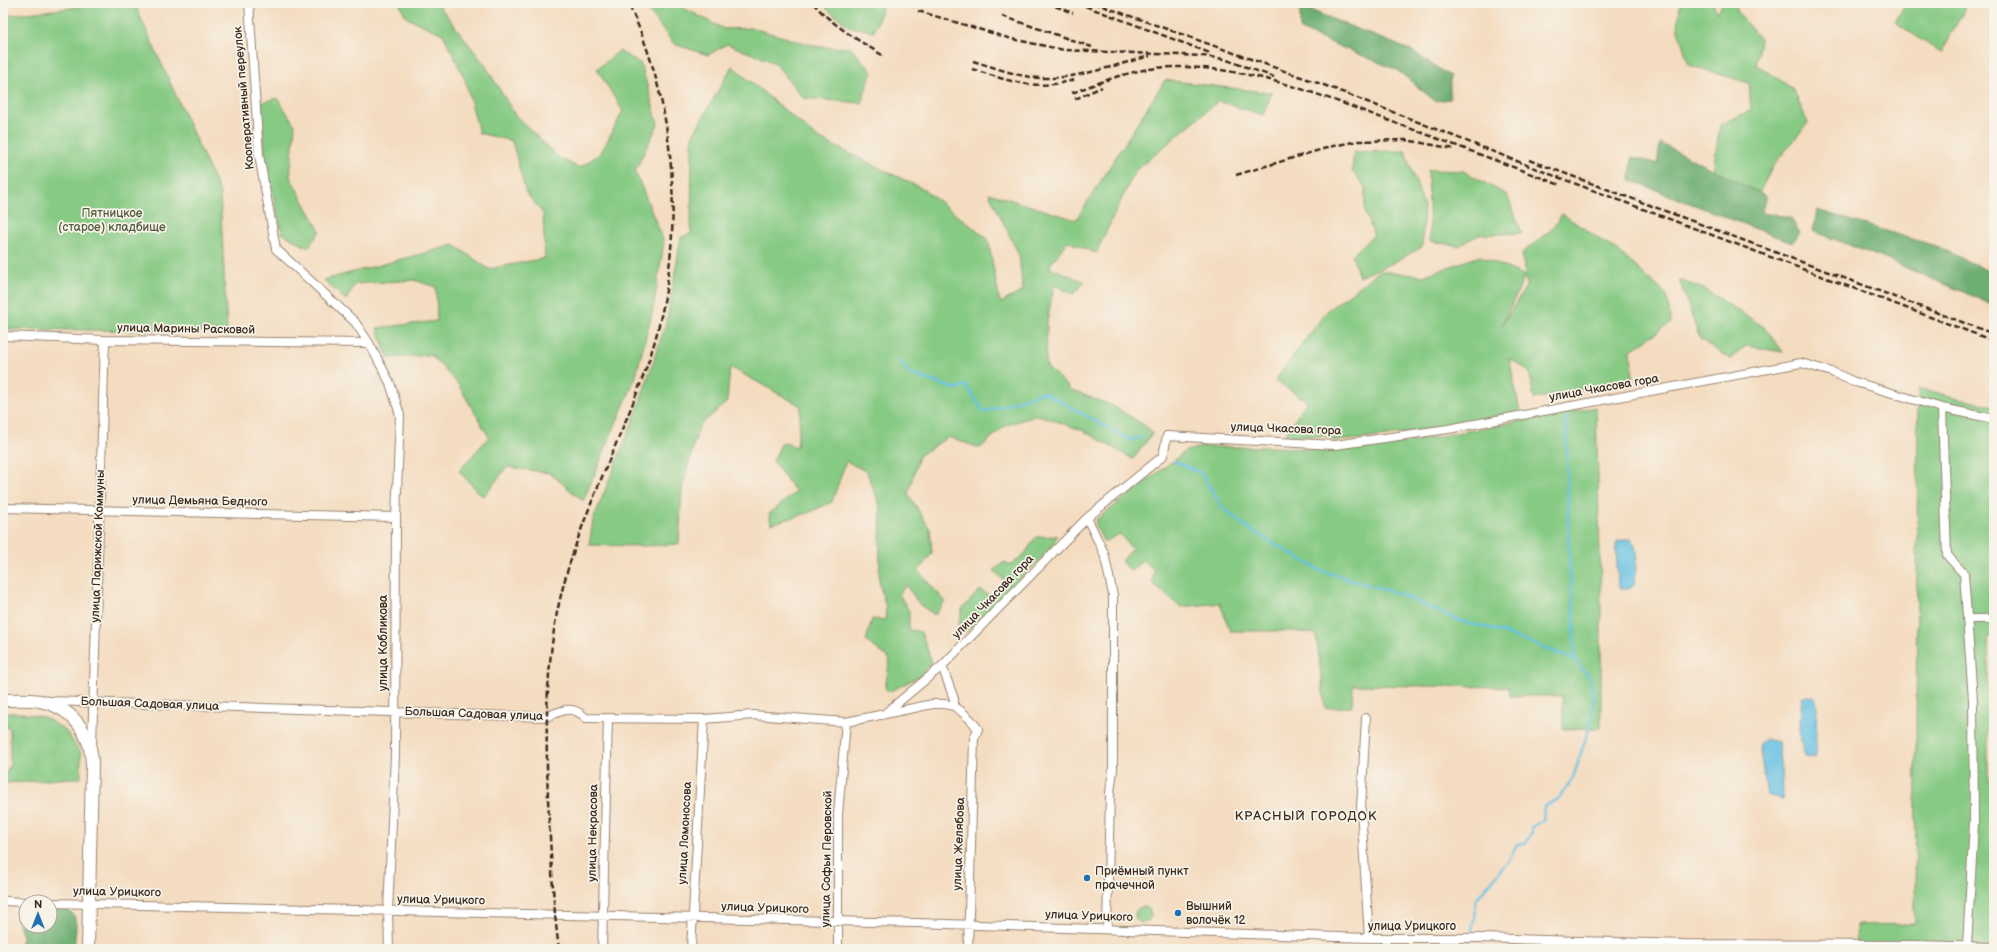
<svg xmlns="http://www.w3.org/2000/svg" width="1997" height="952" viewBox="0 0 1997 952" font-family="'Balsamiq Sans',sans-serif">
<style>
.green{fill:#87ca84;stroke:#617a51;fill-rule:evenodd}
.forest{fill:#6dae72;stroke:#546c48}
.water{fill:#65c1e3;stroke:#507680}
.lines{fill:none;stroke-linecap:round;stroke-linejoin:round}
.stream{stroke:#65c1e3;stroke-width:2.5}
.minor-casing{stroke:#98836f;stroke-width:10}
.highway-casing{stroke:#98836f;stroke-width:14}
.minor{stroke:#fff;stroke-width:8}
.highway{stroke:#fff;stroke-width:12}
.rail{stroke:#3b2a1e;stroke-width:2.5;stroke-dasharray:6 3;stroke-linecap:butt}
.poi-dot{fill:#1f6fb2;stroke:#f7f3e8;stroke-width:1.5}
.labels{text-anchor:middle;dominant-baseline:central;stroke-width:3.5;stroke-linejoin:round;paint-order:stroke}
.street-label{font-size:12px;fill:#3b2a1e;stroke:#f7f3e8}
.park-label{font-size:12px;fill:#525a3d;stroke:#f7f3e8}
.poi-label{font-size:12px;fill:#3b2a1e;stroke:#f7f3e8;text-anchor:start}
.neighbourhood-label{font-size:13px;letter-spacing:1px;fill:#3b2a1e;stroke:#f7f3e8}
</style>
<rect width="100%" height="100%" fill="#f7f3e8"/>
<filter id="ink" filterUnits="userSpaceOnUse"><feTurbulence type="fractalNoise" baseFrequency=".025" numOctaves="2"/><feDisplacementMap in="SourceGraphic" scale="8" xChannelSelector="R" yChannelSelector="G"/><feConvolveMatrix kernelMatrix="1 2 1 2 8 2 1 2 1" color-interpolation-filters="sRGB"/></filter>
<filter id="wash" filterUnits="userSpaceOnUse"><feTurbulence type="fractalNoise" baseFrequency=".012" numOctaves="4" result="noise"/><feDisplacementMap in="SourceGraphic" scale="16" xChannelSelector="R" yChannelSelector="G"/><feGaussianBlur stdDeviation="0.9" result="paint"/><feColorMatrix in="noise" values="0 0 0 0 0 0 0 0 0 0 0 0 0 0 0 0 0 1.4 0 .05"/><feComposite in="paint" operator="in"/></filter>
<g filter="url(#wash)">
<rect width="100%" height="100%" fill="#f4dcc0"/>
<path class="green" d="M112,3H134L220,193L227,332L3,329V16Z
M399,3H437L485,65L515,115L558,157L579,168L601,153L623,111L597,69L619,51L641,64L658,124L635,171L664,242L653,309L635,379L583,501L550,473L507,467L483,497L459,471L489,437L458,384L431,355L388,358L377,328L437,321L436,287L414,280L355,284L346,300L324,280L454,245L489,269L545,258L543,213L526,193L512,141L479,133L465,79L443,34L407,18Z
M642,3H674L724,29L752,28L819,47L851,48L872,71L861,103L803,98L775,63L727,44L708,55L674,44Z
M829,3H880L882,9L874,32L848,26L826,8Z
M1680,3H1713L1717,13L1723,3H1735L1738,13L1760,39L1756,64L1793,89L1808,123L1773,166L1759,193L1713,170L1720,125L1751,110L1749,83L1689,65L1678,30Z
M1906,3H1968L1941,53L1895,22Z
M732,66L818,138L923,189L988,239L1000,303L1023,291L1019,255L989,193L1076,220L1165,80L1272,93L1263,115L1218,101L1135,171L1096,253L1067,241L1049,267L1085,282L1074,294L1054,285L1047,321L1046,365L1071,390L1111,405L1144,425L1153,433L1133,459L1084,431L1039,415L1006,425L980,448L948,437L919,456L908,494L930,529L932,553L918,571L945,601L935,615L920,605L906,585L899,594L909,611V630L921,632L932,662L920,676L889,692L885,688L890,659L866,641L872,619L885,620L886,608L879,582L881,509L867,472L846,461L832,502L808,513L771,524L769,514L796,492L773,461L782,442L797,447L801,406L730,367L727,402L699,426L682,488L679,544L645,546L589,545L593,520L637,411L667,320L681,237L691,234L692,137Z
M277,98L295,125L290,177L320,231L308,248L282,233L266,165L261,103Z
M1405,151L1424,206L1422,247L1393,263L1359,277L1352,255L1374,235L1365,213V187L1352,171L1354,152Z
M1428,170L1463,171L1507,195L1522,233L1478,235L1459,246L1430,241Z
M1562,214L1619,252L1667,295L1671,323L1631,350L1633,378L1534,399L1529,371L1509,358L1520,412C1459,423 1396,438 1334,441L1332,436H1284L1307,401L1275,380L1328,310L1380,271L1423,276L1480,256L1525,276L1522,253L1553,228ZM1525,276L1527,285L1501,327Z
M1679,280L1704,289L1764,327L1783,352L1746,346L1730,359L1700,339Z
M1918,388L1994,407V637H1988V781H1994V949H1857L1856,925L1915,924Z
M1596,407L1601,591V728L1563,729L1562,696H1510L1508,687L1353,685L1352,707L1325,708L1316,634L1291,631H1230L1220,603L1180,607L1152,583L1154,570L1143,560L1131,571L1121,562L1132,549L1120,534L1104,542L1095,525L1097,519L1186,451L1201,447H1278L1332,451L1403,443Z
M1057,536L1049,551L966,632L958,629L962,609L980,590L992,597L1004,587V581L994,570L1004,562L1011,565L1024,555L1036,537Z
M3,713H20L44,717L65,730L81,753V778C55,778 29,783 3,783V778L10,765V728L3,727Z
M1135 915a8 8 0 1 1 16 0a8 8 0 1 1-16 0Z"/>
<path class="forest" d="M1300,6L1410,50L1450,76V99L1435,101L1397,70L1300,30Z
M1660,143L1766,196L1761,213L1790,217L1800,233L1792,243L1630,180L1632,157L1657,164Z
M1817,210L1939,247L1994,274V305L1885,259L1813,231Z
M24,906H26V926H50V906C83,908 76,923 74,949H17L23,937L16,915Z"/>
<path class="water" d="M1630,539C1641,548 1635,572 1634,585L1631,588H1620L1618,585L1616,544L1618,541Z
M1807,696L1814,697L1817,704L1815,758L1805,757C1798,737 1800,717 1802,697Z
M1765,739L1778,742L1783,790L1782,799L1767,795L1759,744Z"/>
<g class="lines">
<path class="stream" d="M900,360L908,373L955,389L966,385L984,412L1043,392L1130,440L1143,437
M1566,417L1569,558L1574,611V641
M1174,461L1201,473L1223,508L1246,527L1319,570L1402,595L1460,621L1493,629L1574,659L1590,678L1594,700L1591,722L1573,778L1559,798L1544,807L1543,821L1531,827L1532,833L1525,843L1517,844L1509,860L1477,898L1472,930
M1574,659L1575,656L1574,644
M1468,949L1470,942"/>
</g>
</g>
<g filter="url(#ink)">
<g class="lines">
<defs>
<path id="minor" d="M249,3L259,155L276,249L355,322L369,343L390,383L400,415L396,517L395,755L388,911L389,949
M3,336L105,340L369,343
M1942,408L1994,419
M3,508L396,517
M1087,518L1104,553L1113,595V769L1110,793L1107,929
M1967,619H1994
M942,666L954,699V706
M48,701L546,717C562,711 571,704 586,718L704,719L753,715L846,722L933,704H944L954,706L962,712L971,720L978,729L974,739L968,949
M883,715L942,666L1087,518L1163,456L1167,436L1335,445L1448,429L1801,363L1832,372L1852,381L1942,408L1947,555L1964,574L1973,700L1974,823L1967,946
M1366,718L1361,808L1369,938
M92,745L105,340
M3,901L26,902
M50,903L916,923L1369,938H1479L1683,944L1913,945L1994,947
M602,949L608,718
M691,949L704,719
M838,949V814L846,722"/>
<path id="highway" d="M3,700C15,700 28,699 40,701C72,707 92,734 92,765L88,949"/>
</defs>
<use href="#minor" class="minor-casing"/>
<use href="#highway" class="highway-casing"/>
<use href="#minor" class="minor"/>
<use href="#highway" class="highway"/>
<path class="rail" d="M813,3C832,25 858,40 882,55
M1047,3L1073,13
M1077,3L1210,53
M1094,3L1332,88L1547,173L1994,341
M918,11L1012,39L1064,50L1203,56L1224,59L1274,77
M1002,16L1092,47
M973,61C997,68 1023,79 1048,78C1081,78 1118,64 1150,56
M972,69C1009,81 1034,91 1074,80
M1072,93C1105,80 1139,67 1174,67C1249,66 1321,95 1390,121C1447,142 1503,163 1560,185
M1075,99L1102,87
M1529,160L1994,334
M1236,175L1333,146L1358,141L1406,140L1455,149
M559,949C553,907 552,865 549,822C546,753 544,686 556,618C573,527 619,447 649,360C686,248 680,110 628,3"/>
</g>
</g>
<g class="poi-dot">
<circle cx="1087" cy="878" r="4"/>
<circle cx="1178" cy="913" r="4"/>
</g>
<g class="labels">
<g class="street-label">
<text transform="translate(244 98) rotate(-95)">Кооперативный переулок</text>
<text transform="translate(186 329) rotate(1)">улица Марины Расковой</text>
<text transform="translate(1604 388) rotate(-10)">улица Чкасова гора</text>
<text transform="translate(1286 429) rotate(2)">улица Чкасова гора</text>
<text transform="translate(200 501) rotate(1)">улица Демьяна Бедного</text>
<text transform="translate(98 546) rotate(-88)">улица Парижской Коммуны</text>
<text transform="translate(993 597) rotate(-46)">улица Чкасова гора</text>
<text transform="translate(383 643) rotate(-90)">улица Кобликова</text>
<text transform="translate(150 704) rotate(2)">Большая Садовая улица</text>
<text transform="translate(474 714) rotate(2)">Большая Садовая улица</text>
<text transform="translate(593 833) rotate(-89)">улица Некрасова</text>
<text transform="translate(685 833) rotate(-87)">улица Ломоносова</text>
<text transform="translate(959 844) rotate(-88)">улица Желябова</text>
<text transform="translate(827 859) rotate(-89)">улица Софьи Перовской</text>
<text transform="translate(117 892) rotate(1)">улица Урицкого</text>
<text transform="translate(441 900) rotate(1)">улица Урицкого</text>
<text transform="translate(765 908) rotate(2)">улица Урицкого</text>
<text transform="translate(1089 916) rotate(2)">улица Урицкого</text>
<text x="1412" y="926">улица Урицкого</text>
</g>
<g class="park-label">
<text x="112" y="213">Пятницкое<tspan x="112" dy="14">(старое) кладбище</tspan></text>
</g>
<g class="poi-label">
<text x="1095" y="871">Приёмный пункт<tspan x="1095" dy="14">прачечной</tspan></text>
<text x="1186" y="906">Вышний<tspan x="1186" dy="14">волочёк 12</tspan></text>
</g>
<g class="neighbourhood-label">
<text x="1306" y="816">КРАСНЫЙ ГОРОДОК</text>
</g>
</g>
<rect width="1997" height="952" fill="none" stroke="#f7f3e8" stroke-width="16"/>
<g transform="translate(38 914)"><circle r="19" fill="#f7f3e8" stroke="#aca397"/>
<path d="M0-3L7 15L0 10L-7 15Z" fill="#1f6fb2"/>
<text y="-6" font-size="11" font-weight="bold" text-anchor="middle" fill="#3b2a1e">N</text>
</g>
</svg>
